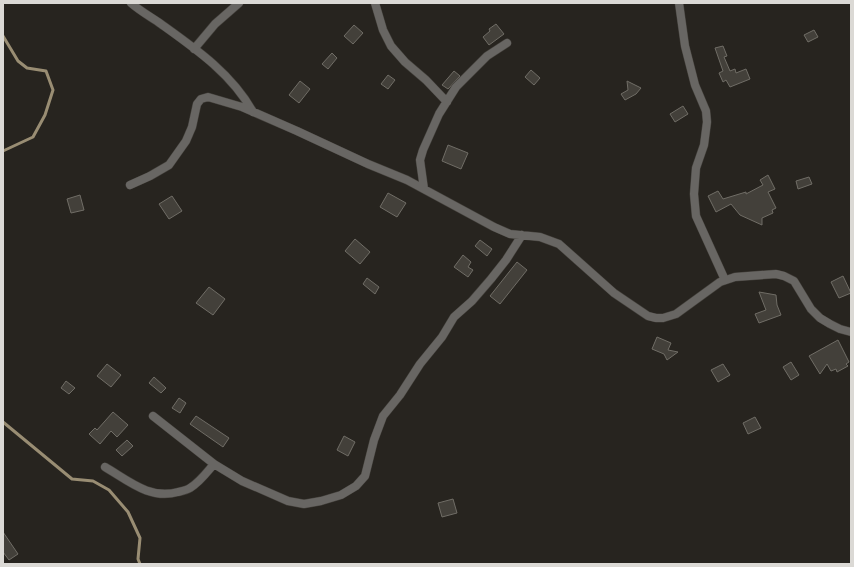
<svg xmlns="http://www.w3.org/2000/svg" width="854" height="567" viewBox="0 0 854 567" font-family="'Public Sans',sans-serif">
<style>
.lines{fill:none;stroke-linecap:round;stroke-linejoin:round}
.stream{stroke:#998d73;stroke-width:3}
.building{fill:#43403a;stroke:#706d66}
.minor-casing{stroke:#44413c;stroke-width:9}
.minor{stroke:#686663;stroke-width:8}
</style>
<rect width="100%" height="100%" fill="#27241f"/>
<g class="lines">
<path class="stream" d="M3,36L18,61L27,68L46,71L53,90L45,115L33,137L3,151
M3,422L72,479L93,481L109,490L128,512L140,538L138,559L140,564"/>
</g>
<path class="building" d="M496,24L504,34L489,45L483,37L490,31L489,29Z
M354,25L363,33L353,44L344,36Z
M814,30L818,37L808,42L804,35Z
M723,46L727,56L724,57L730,71L735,69L736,73L746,69L750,79L730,87L726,80L723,82L719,73L723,71L715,48Z
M332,53L337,58L328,69L322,64Z
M531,70L540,78L534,85L525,77Z
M454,71L460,76L448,89L442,85Z
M388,75L395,80L388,89L381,84Z
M300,81L310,89L299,103L289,95Z
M627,81L641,88L636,94L625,100L621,94L628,90Z
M683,106L688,114L675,122L670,114Z
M448,145L468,153L461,169L442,161Z
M768,175L775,189L768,192L776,208L772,210L773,213L762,218V225L740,215L731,204L716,212L708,196L718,191L723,199L746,192V194L763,185L760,180Z
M809,177L812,184L798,189L796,181Z
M388,193L406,203L397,217L380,207Z
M80,195L84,210L71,213L67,199Z
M172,196L182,211L169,219L159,204Z
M355,239L370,252L360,264L345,251Z
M480,240L492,249L487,256L475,246Z
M463,255L471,262L468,267L473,270L468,277L454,267Z
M517,262L527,270L500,304L490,296Z
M843,276L851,293L839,298L831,282Z
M367,278L379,287L375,294L363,284Z
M209,287L225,299L213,315L196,303Z
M759,292L776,295L777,305L781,315L759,323L755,314L766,310Z
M657,337L671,343L668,350L678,352L667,360L664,354L652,349Z
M838,340L849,362L846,364L848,366L837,372L836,369L831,371L827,364L820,374L809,356Z
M791,362L799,375L791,380L783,367Z
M107,364L121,375L111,387L97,376Z
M723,364L730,375L718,382L711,370Z
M154,377L166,388L161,393L149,383Z
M66,381L75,388L69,394L61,388Z
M179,398L186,403L180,413L172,408Z
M113,412L128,425L117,437L111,431L100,444L89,434L95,428L97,430Z
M196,416L229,438L223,447L190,424Z
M755,417L761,428L748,434L743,423Z
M344,436L355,442L348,456L337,450Z
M127,440L133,446L122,456L116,450Z
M453,499L457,513L442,517L438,503Z
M3,532L18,554L9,560L3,552Z"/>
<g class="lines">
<defs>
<path id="minor" d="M131,3C140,11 151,17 161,24C196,49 232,74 253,112
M375,3L383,30L391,46L405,62L426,80L447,102
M679,3L685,46L695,85L706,111L707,122L704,145L696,168L694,194L696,216L725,280
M194,49L215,24L239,3
M130,185L150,176L169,165L186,141L192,127L197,104L201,99L208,97L242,107L297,131L368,164L407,180L494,227L510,234L540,237L559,244L614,293L648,316L656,318H663L676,314L720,282L735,277L776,274L784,276L794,281L811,309L820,318L830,324L840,329L851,332
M424,189L420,160L423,150L439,114L456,87L487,56L507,43
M153,416L214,464L242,481L288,501L304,504L321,501L341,495L356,486L365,476L374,440L383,416L400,395L420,364L442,337L454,317L472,301L491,279L506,260L522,235
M105,467C129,481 150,500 178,492C182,491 187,490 190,488C200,482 207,472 214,464"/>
</defs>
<use href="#minor" class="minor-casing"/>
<use href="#minor" class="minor"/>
</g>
<rect width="854" height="567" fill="none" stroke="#dbd9d5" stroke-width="8"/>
</svg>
